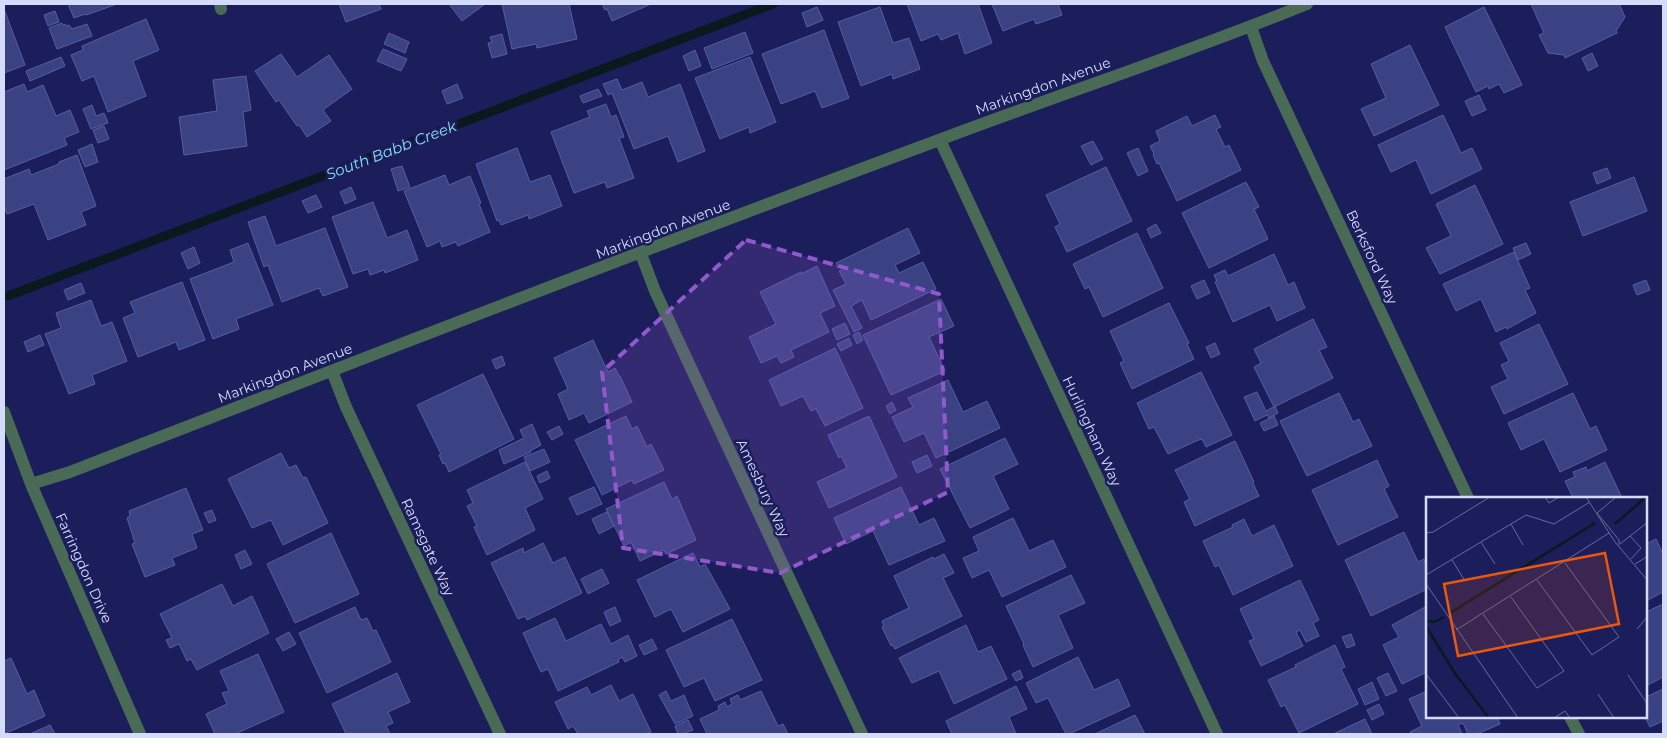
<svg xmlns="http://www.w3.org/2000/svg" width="1667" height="738" viewBox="0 0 1667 738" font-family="Montserrat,sans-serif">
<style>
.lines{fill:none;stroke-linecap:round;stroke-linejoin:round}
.stream{stroke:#09191d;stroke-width:9}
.building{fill:#3a4283;stroke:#545ea2}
.minor{stroke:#496b55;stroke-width:12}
.marked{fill:#9258ce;fill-opacity:0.2;stroke:#9258ce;stroke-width:4;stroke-dasharray:10 6;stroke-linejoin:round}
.labels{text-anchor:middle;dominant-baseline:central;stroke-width:5;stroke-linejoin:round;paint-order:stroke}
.street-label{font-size:14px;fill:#d5dcfb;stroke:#1c1e5c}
.water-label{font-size:15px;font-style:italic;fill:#89dff5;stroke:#1c1e5c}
.inset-river{fill:none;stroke:#09191d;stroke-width:2.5}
.inset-road{fill:none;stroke:#666a9c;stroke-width:1}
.view{fill:#e8590c;fill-opacity:0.15;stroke:#e8590c;stroke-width:2.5}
.inset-edge{fill:none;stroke:#d5dcfb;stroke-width:2.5}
</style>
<rect width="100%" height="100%" fill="#1c1e5c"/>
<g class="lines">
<path class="stream" d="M8,296L773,4"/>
</g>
<path class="building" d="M68,4H117L86,15L85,14L74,18Z
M339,4H379L381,9L346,22Z
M449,4H485L462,21Z
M502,4H569L577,39L537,48L536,44L512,49Z
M602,4H651L612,21L607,9L605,10Z
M907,4H978L992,43L965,54L958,33L941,40L938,34L921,41Z
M992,4H1058L1062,15L1036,24L1034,19L1003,31Z
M1531,4H1619L1625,17L1616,31L1617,33L1565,58L1564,55L1548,53L1539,35L1544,33Z
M817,7L823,20L807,27L802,13Z
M880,7L893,43L909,38L920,69L893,79L892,74L861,86L838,22Z
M1484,7L1522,85L1504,93L1499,84L1489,89L1488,86L1476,92L1445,27Z
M4,9L25,65L4,73Z
M55,11L59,22L48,26L44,15Z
M146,19L159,50L133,61L146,96L108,112L94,76L82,81L71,55L83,50L82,46Z
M62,23L63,25L65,24L66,26L69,25L72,29L87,24L92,36L57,49L49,28Z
M824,30L849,98L822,108L815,91L781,104L762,54Z
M745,32L753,53L712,69L704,48Z
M389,33L409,42L405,53L384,44Z
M502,34L507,54L492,58L488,43L492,42L490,37Z
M1410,45L1439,105L1374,136L1361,109L1386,98L1371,64Z
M383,49L407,59L401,71L377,61Z
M695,50L701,66L689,71L683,56Z
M1592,53L1598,66L1588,71L1582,58Z
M281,54L297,77L329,55L352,89L323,110L331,121L307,137L299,125L297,126L279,100L276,102L255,71Z
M61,57L65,66L30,81L26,71Z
M750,57L776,122L750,133L749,127L720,139L695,78Z
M246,76L251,110L243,112L247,146L184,155L179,117L217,111L213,80Z
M617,79L622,90L642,82L648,97L680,84L705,151L678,162L668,136L634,149L612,93L608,95L603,84Z
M24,84L27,92L43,85L56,116L70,110L79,132L64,138L67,145L4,170V92Z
M457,84L463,98L447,104L442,91Z
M598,89L602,96L583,103L580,96Z
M1479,95L1486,110L1472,116L1465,101Z
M606,104L611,117L616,115L624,137L619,138L634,178L607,188L605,182L574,193L551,132L590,117L587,111Z
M92,105L96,116L104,113L108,123L91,129L83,109Z
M1215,115L1221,127L1216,129L1225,147L1229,145L1241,170L1177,201L1159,163L1157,164L1153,155L1154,154L1150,146L1160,141L1156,131L1187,116L1192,126Z
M1443,115L1461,153L1472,148L1482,169L1431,194L1416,160L1391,172L1378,145Z
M104,126L109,139L98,143L93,130Z
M1093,141L1103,159L1091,165L1081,146Z
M92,144L98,162L85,167L78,150Z
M517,148L530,182L550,175L562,206L529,219L528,215L501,225L499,220L497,221L476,164Z
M1138,148L1148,171L1138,176L1127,153Z
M77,155L96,206L81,212L86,225L48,240L34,204L7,214L4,206V179L29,169L31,175L59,164V162Z
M402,166L410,187L398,191L391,169Z
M1106,167L1132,221L1067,252L1055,227L1060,224L1046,195Z
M1607,168L1611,178L1597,184L1593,173Z
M445,175L449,185L470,176L481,203L479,204L490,232L458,246L456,242L442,247L440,241L427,247L404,191Z
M1634,177L1647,211L1583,236L1570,202Z
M1246,182L1259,207L1254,209L1268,239L1209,268L1182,213Z
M1475,185L1503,244L1440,274L1426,248L1451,236L1436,204Z
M351,187L356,199L345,204L340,192Z
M316,195L322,207L308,213L302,201Z
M373,202L387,238L407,230L418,260L385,273L384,270L370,275L368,269L353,274L332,217Z
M265,216L276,246L325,228L348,287L323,296L319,288L282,302L268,265L264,267L248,222Z
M1156,224L1161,233L1151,238L1147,229Z
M908,228L920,253L895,265L899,273L923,262L936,289L871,320L862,300L851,306L862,328L854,332L833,290L846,284L839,271L842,270L841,267L838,268L836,263Z
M1137,233L1163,288L1103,317L1089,287L1085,289L1073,264Z
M248,243L273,305L236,319L239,329L213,339L190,279L234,262L230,250Z
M1526,243L1531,254L1518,260L1513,248Z
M194,247L200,263L188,269L181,253Z
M1514,252L1530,288L1525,290L1536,313L1507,329L1506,327L1496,332L1481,299L1456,311L1443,284Z
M1274,254L1288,285L1294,282L1305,308L1277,321L1270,305L1233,322L1215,282L1217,281L1214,275L1225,270L1228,276Z
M817,266L835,306L820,313L829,332L791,350L794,357L781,363L777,356L761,363L749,337L776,324L760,292L801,272V274Z
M1204,280L1210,293L1197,299L1191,286Z
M1646,280L1650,290L1637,295L1633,285Z
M182,282L205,340L179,350L176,342L138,357L123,318L135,313L130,302Z
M81,283L85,293L68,300L64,290Z
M941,299L954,326L929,337L945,371L891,395L863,335Z
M91,300L101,326L112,322L127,361L92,375L95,384L69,394L45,334L61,328L56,313Z
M1169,303L1189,343L1187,344L1194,359L1132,389L1120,363L1124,361L1110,331Z
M1313,319L1327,347L1319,350L1333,378L1274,407L1254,367L1261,363L1254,349Z
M845,323L850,334L837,340L832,329Z
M1539,324L1568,384L1504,414L1491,387L1508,379L1501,365L1509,361L1500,343Z
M859,332L863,340L857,344L853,335Z
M40,335L44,345L28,352L24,342Z
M849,338L852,345L841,351L837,344Z
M593,340L608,372L615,368L619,376H620L632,402L589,423L584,413L569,420L558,394L568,389L554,358Z
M1215,343L1220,354L1211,358L1206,347Z
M835,348L863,408L825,426L816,409L811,411L803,396L781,406L769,380Z
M502,356L505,365L496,369L492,360Z
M1201,372L1232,435L1206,447L1202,439L1196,441L1168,454L1154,427L1149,429L1137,403Z
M483,374L514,439L449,472L445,463L443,464L439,455L441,454L417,405Z
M948,380L963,412L987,401L1000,428L936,458L924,433L904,442L892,417L913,407L908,398Z
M1257,392L1266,411L1275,406L1278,413L1269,418L1267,415L1255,421L1244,397Z
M1339,393L1353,422L1359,419L1372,446L1307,476L1280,421Z
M1573,393L1590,429L1596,426L1607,450L1560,472L1544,439L1521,450L1508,423Z
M892,402L896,410L890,414L886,406Z
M626,416L632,429L637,426L647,447L651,444L664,470L634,484L632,480L602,495L575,440Z
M869,416L897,477L829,508L817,482L847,468L841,456L839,458L828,435Z
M1274,416L1278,425L1264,431L1260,423Z
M532,424L541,445L530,451L531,452L504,464L499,450L524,438L520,430Z
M559,426L563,434L552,440L547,432Z
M1005,438L1018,464L993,476L1009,509L970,528L940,469Z
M1235,441L1254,482L1253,483L1259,496L1195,526L1184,502L1190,499L1175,470Z
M544,449L550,462L530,471L524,457Z
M281,453L289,468L296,465L303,478L306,477L328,523L283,545L271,520L252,528L228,479Z
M927,455L932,466L917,473L912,462Z
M1377,460L1389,486L1384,489L1398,517L1338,545L1312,490Z
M525,462L543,499L525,508L535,530L487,555L474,527L477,526L467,506L473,503L467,490Z
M1605,462L1622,498H1573L1565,481L1575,477L1573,472L1586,467L1587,471Z
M547,471L550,478L540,483L537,476Z
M664,482L672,499L677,496L696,540L666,554L664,550L640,561L631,542L624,546L606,509Z
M594,487L602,504L577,515L569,498Z
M901,487L919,525L934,518L945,541L889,565L873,531L846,544L834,518Z
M186,488L203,530L192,534L197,548L172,558L175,565L145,577L132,544L135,543L127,518L130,516L129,511Z
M212,510L216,520L209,523L204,513Z
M607,512L614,526L599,534L592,519Z
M1013,518L1029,551L1053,540L1066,567L1002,597L989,570L972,578L963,558L979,551L973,537Z
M1244,519L1252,536L1274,525L1293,566L1233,595L1219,565L1215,567L1203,541L1233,527L1232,525Z
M1404,532L1418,562L1424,559L1425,562L1427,561V589L1371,616L1345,560Z
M331,533L359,594L295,623L267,564Z
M1656,539L1663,554V592L1646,601V544Z
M543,543L553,563L565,557L582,593L527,620L525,616L518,619L491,563L523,548L524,553Z
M245,550L252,564L241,569L235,555Z
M693,553L700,567L705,564L730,609L683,632L671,609L655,617L637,580Z
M944,554L954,573L943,578L962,616L895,649L893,645L891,646L882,627L884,626L882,621L909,608L894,576L933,557L934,559Z
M602,569L609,583L588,594L581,579Z
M1071,575L1085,603L1058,615L1073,648L1033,667L1023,645L1024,644L1006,606Z
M1300,580L1319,620L1313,623L1319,636L1306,642L1300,630L1296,632L1303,646L1261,666L1249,641L1254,639L1240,609Z
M222,584L233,606L252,596L269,633L197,670L191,659L187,661L179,644L170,648L166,640L172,638L160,614Z
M1663,604V677L1646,686V612Z
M1427,606V672L1402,684L1383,645L1399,637L1392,625Z
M355,607L361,620L367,618L373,631L376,630L391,662L327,693L299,633Z
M615,607L621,621L610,626L604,612Z
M555,618L566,641L601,624L611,644L628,635L637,656L625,662L622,657L618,660L619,662L558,691L548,669L541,672L523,633Z
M732,619L762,680L715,701L704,678L684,687L666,650Z
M966,625L978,652L991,646L1007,679L954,704L939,671L912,683L899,658Z
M289,632L296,644L283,651L276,639Z
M1351,634L1355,645L1347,648L1342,637Z
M652,639L657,649L644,655L639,645Z
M1335,645L1345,667L1341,669L1358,704L1299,733L1285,705L1281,707L1268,680L1296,667L1295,665Z
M258,654L284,712L235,734H215L206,714L227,704L222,693L229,691L220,671Z
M1078,657L1094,690L1118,679L1130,706L1069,734H1066L1048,698L1036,703L1026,683Z
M11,658L27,694L34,690L45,716L4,734V661Z
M1020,670L1023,678L1016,681L1012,674Z
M397,673L410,702L388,712L393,723L386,726L390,734H346L332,704Z
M1388,673L1397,691L1386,696L1377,678Z
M1372,682L1379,699L1365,705L1358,689Z
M611,685L619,701L633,694L651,732L645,734H578L573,726L568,729L555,702L587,687L591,695Z
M1016,686L1027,709L1009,717L1016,734H952L946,721Z
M1663,689V721L1650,727L1645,717L1646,697Z
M666,691L671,701L684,695L693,716L675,724L659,695Z
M761,691L778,726L783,724L788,734H707L700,719L719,710L718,706L725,702L727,707L732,704L730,699L738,695L740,700Z
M1427,691V717H1497L1500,724L1477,734H1468L1463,723L1458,725L1462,734H1411L1410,732L1422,726L1409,699Z
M1379,704L1384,714L1372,720L1367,710Z
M1135,715L1145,734H1095Z
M1365,719L1372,734H1333Z
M688,720L693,730L683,734H678L675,726Z
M50,725L55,734H30Z"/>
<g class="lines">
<path class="minor" d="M220,4L221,9
M1251,27L1263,61L1468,498
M940,140L1217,734
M641,254L655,291L862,734
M332,371L346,407L500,734
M4,412L31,484L140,734
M31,484L70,472C359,360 648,248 939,140C1061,94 1186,53 1307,4
M1570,717L1579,734"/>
</g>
<path class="marked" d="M746,240L939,294L948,492L780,573L623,548L602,372Z"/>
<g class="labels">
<g class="street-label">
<text transform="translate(1043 86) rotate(-20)">Markingdon Avenue</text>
<text transform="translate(663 229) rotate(-21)">Markingdon Avenue</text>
<text transform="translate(1372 257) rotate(65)">Berksford Way</text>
<text transform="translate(285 373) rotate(-21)">Markingdon Avenue</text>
<text transform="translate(1092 431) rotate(65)">Hurlingham Way</text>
<text transform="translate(763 488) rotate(65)">Amesbury Way</text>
<text transform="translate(428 547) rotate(65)">Ramsgate Way</text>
<text transform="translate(84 568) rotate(66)">Farringdon Drive</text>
</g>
<g class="water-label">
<text transform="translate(391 150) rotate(-21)">South Babb Creek</text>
</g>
</g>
<g transform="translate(1426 497)">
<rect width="221" height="221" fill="#1c1e5c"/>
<path class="inset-river" d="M189,27L220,0M24,116L169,26M0,124L8,125L18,120M0,129L28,175L63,221"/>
<path class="inset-road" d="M119,0L123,6L133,0M160,0L189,45L222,84M171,16L190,0M171,16L193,43V48M85,27L97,48M0,36L7,35L64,0M204,39L215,51L205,62M55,45L69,67M194,47L222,25M26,63L39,84M209,67L222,59M0,78L100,18L128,27L164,5M111,83L166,158L193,140L139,66M0,87L92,221M57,117L111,191L138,174L85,100M211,132L222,119M30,133L183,36M0,177L33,221M202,178L222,208M172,197L188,221M128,221L139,214L144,221"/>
<path class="view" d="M179,56L193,127L32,159L18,87Z"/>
<rect width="221" height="221" class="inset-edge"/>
</g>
<rect width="1667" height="738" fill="none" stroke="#d5dcfb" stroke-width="10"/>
</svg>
